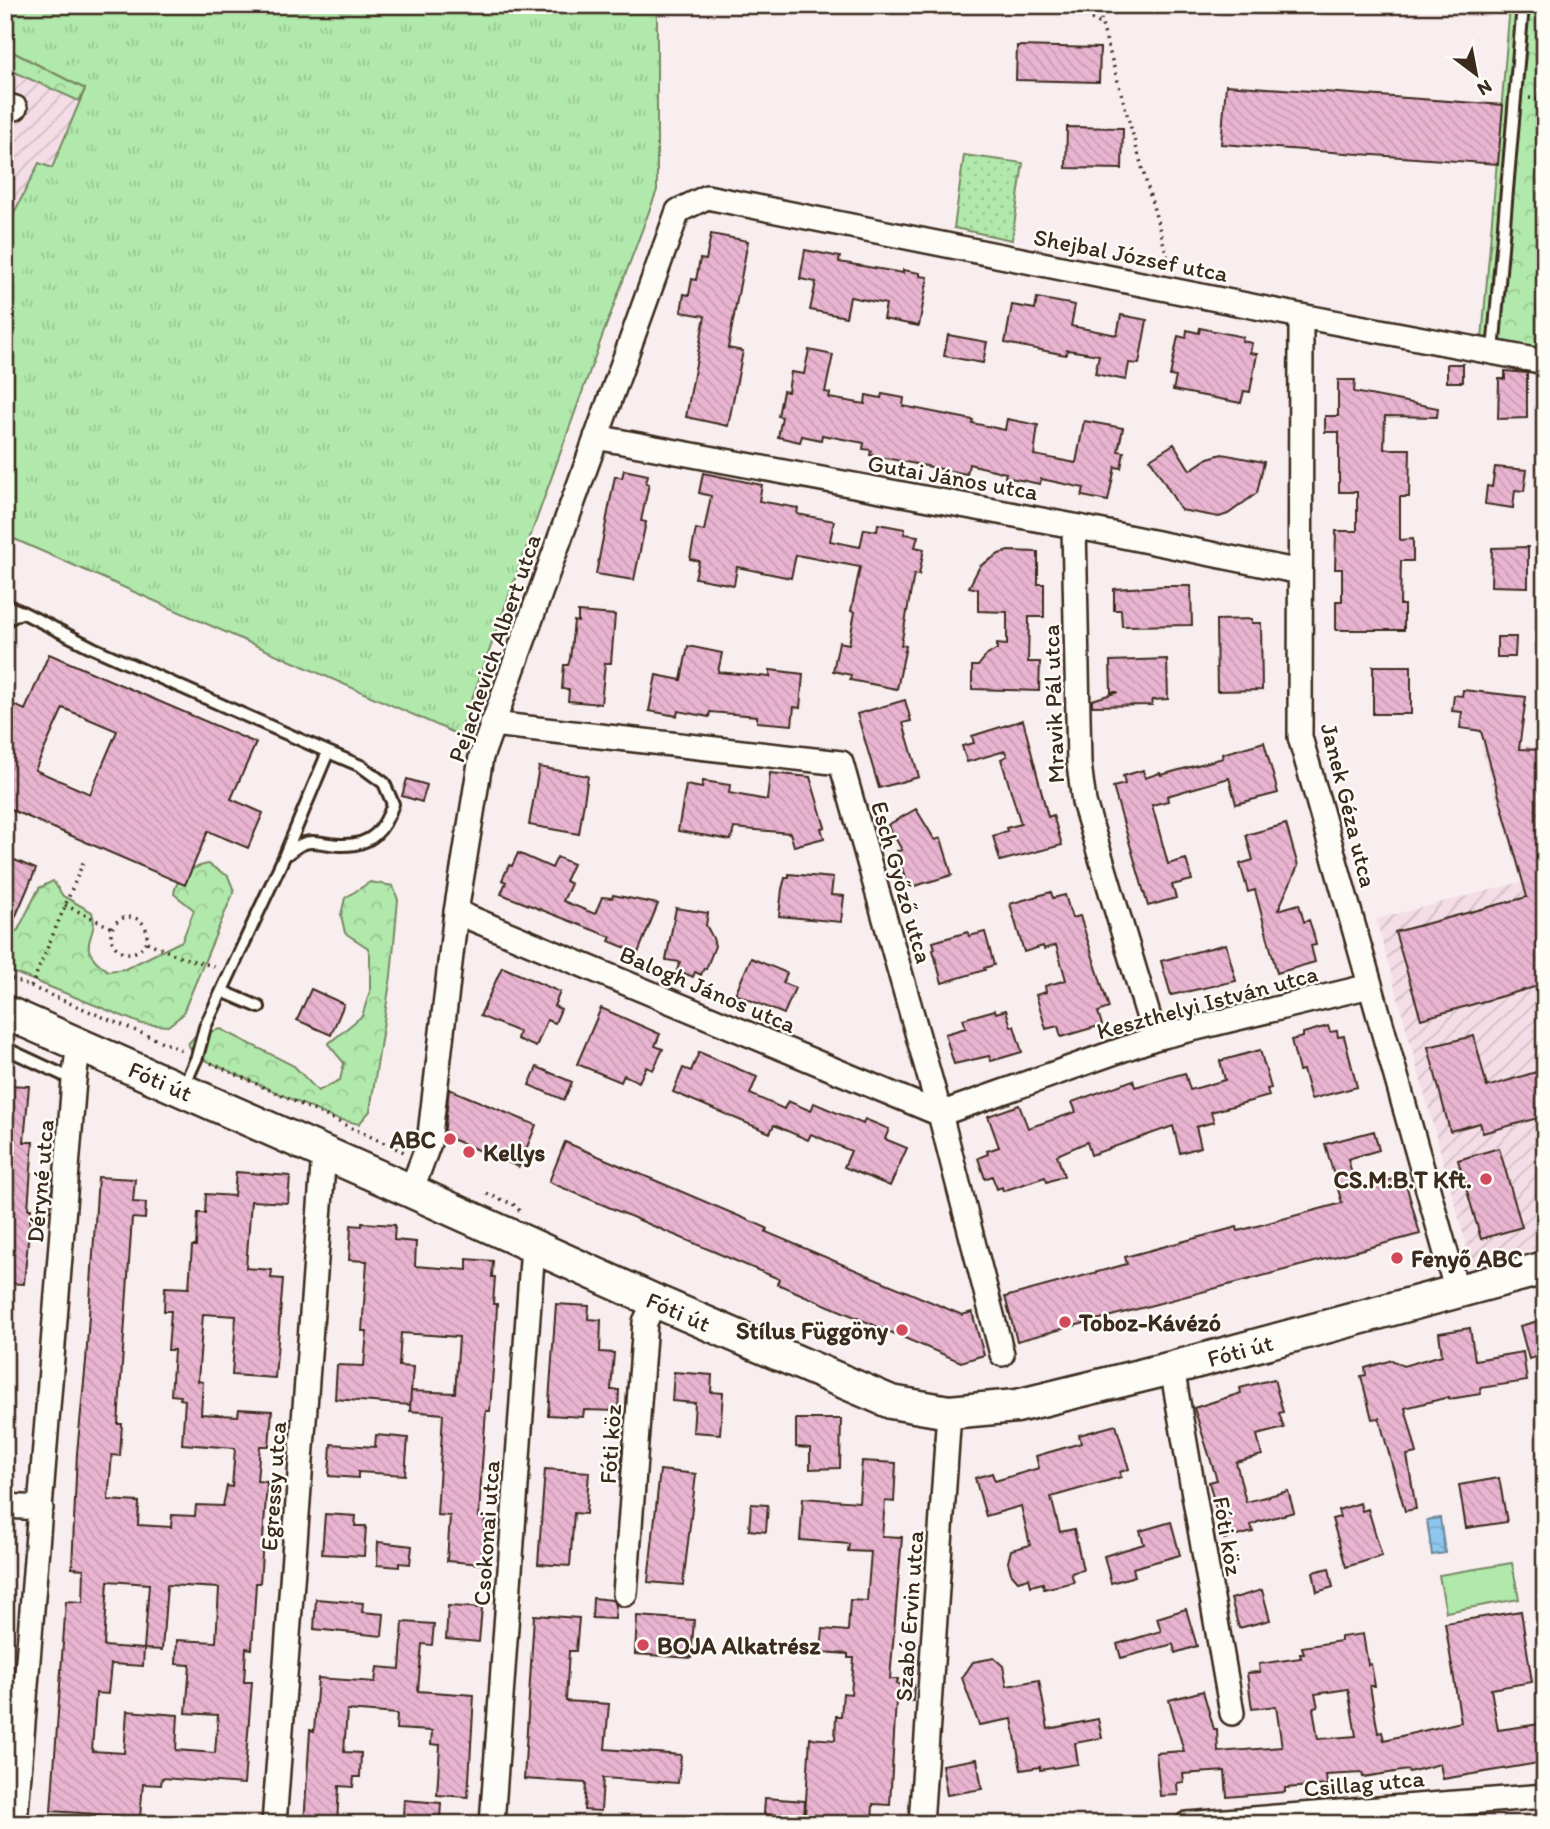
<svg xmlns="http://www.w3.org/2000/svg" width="1550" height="1829" viewBox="0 0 1550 1829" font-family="Itim,sans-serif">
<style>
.industrial{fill:url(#industrial-furrows)}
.grass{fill:url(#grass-tufts);stroke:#768964;stroke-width:2}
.forest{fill:url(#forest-crowns);stroke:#768964;stroke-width:2}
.park{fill:url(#park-dots);stroke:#768964;stroke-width:2}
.pitch{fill:#b1e8ab;stroke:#768964;stroke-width:2}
.water{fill:url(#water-waves);stroke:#6d889a;stroke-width:2}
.building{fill:url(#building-back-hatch);stroke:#3b2a1e;stroke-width:2;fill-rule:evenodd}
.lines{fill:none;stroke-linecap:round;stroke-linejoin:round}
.service-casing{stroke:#3b2a1e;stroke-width:16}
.minor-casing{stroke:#3b2a1e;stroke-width:28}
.secondary-casing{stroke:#3b2a1e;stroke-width:37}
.path{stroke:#3b2a1e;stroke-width:3.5;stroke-dasharray:2 5;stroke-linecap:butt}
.service{stroke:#fdfcf7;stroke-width:10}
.minor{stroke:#fdfcf7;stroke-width:23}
.secondary{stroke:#fdfcf7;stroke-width:32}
.poi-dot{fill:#d1495b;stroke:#fdfcf7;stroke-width:2.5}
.labels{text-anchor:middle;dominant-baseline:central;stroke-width:5;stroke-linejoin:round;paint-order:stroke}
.street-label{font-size:24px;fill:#3b2a1e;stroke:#fdfcf7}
.poi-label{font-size:24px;font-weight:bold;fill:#3b2a1e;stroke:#fdfcf7;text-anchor:start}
</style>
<defs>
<pattern id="industrial-furrows" width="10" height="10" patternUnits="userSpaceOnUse" patternTransform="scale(1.75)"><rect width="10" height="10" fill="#f4dde6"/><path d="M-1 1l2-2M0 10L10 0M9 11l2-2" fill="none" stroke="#d2bec5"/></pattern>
<pattern id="grass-tufts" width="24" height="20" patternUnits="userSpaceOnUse" patternTransform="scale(1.75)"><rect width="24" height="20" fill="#b1e8ab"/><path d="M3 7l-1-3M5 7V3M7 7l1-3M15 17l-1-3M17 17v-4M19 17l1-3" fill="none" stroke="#99c793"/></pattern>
<pattern id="forest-crowns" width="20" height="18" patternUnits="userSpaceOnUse" patternTransform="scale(1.75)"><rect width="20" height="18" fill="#b1e8ab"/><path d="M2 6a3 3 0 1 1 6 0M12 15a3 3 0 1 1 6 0" fill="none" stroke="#99c793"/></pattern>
<pattern id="park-dots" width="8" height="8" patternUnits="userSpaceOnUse" patternTransform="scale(1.75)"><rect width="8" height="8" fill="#b1e8ab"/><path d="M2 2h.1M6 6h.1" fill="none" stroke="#99c793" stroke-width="1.8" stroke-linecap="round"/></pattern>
<pattern id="water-waves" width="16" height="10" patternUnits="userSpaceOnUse" patternTransform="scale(1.75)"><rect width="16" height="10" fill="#8ec7ed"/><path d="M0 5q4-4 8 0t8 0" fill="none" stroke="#7babcb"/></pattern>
<pattern id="building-back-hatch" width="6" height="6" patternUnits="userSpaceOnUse" patternTransform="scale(1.75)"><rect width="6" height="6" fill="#e9b4d0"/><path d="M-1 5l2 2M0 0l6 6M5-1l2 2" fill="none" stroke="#c99bb2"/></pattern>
</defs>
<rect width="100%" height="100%" fill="#f9eeef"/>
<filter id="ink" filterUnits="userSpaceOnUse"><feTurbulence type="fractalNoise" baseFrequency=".0143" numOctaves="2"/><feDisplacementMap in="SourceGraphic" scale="14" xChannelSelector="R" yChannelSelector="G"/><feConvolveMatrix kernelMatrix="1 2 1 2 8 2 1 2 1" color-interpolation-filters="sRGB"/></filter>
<g filter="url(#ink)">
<path class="industrial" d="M5,68L79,101L52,169L38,163L5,231Z
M1480,744L1545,747V1246L1472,1266L1376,919L1522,882Z"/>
<path class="grass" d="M5,5H657V190L602,337L459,735L5,535V231L39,163L52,168L85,89L5,48Z"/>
<path class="forest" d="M1510,5H1545V352L1482,339Z
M5,48L85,89L79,101L5,68Z
M208,864L228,876L234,891L182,1015L168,1026L142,1024L5,969V940L18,930L39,888L53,881L63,896L92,912C101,940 70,943 108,971L125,969L182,941L194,910L174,894C176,876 192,867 208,864Z
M370,882L393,886L398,900L391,976L370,1111L359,1124L333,1118L194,1055L188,1044L196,1035L221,1029L294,1066L318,1091L340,1080L344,1063L328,1044L362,1016L370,991V955L368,948L345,933L341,915L345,898Z"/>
<path class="park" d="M964,155L1023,163L1012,240L954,228Z"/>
<path class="pitch" d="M1512,1563L1519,1599L1446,1612L1439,1575Z"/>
<path class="water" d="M1440,1518L1445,1553L1432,1555L1427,1520Z"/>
<path class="building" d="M1017,46L1100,48L1099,82L1016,80Z
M1226,85L1503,105L1498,164L1221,144Z
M1067,127L1123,128L1122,169L1066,168Z
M711,234L748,241L728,348L743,351L728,426L686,417L705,316L681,312L684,294L689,295L692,279L696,280L700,259L706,260Z
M805,250L840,257L839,262L903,273V270L920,273V276L928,277L919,326L883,319L886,304L850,297L846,317L810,310L816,282L800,279Z
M1037,298L1075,305L1071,326L1117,335L1121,315L1147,320L1139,364L1129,363L1126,380L1095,374L1099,355L1067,350L1066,355L1005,343L1012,305L1035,309Z
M1200,328L1243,337L1242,341L1252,343L1250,353L1257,354L1250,392L1244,391L1241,403L1173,390L1176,377L1170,376L1178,336L1186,338L1187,330L1199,333Z
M948,335L987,342L983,363L944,356Z
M809,350L833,355L825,392L830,393L829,398L865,404L866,395L881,398L882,394L904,398L903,406L973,420L972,423L1005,430L1007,419L1038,425L1034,455L1076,463L1084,421L1123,428L1118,451L1124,452L1121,468L1115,467L1108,501L1082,496L1084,488L1041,479L1040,484L1005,477L1006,473L969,464L967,474L870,455L871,450L863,449L864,443L822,435L821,440L802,436L800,442L778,437L782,417L778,416L783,391L788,392L791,372L804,374Z
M1447,364H1463V382H1447Z
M1505,371L1527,373V418L1498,419L1499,379H1505Z
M1338,380H1355L1354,392L1438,408L1437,417L1385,416L1384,449H1410L1409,497H1400V540L1413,539V561H1401L1400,605H1404V630H1336V601H1342V569H1335L1336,531H1357V492H1339V432H1325V416H1338Z
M1174,444L1190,470L1208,458L1222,454L1264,462L1257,493L1228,514L1219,517L1181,510L1150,459Z
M1495,467L1527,470L1524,491L1515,490L1513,508L1485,504L1487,486L1492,487Z
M624,470L648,475L646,483L649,484L641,521L646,522L634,580L596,574L615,476L622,478Z
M703,473L762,485L759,501L798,508L797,514L834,521L830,541L860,547L864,529L877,531L878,524L905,529L904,534L918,536L915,547L924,549L919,575L914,574L901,645L906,646L897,689L850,680L851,675L833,671L839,642L849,644L855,612L851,611L860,567L796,555L791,578L737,567L734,585L695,578L699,561L690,559L696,529L704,531L711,496L699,493Z
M1528,547V587L1491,586L1492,548Z
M1008,551L1038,552V584H1044V617H1029L1028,662H1040L1039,691L972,689V666H978L986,656L997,649V644L1007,645V612L978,611V589L969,587L980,566L999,554Z
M1165,586H1191L1192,625L1122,626L1121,610H1114V589Z
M578,612L615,615L611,663H605L601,704L568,701L569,690L562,689L564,665H568L570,659L574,621L578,622Z
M1252,619V623H1261L1262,690L1217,691L1216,620Z
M1497,637H1516L1515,657H1497Z
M688,646L722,653L718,672L770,677V670L803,674L800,708L794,707L792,725L757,722V716L710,712L709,717L678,711L677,716L649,711L656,675L681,680Z
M49,654L256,743L231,799L263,813L248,848L208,831L185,885L5,807V755L11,742L5,740V701L25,710ZM63,708L117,731L90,794L35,770Z
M1167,659L1168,699L1152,700V705L1092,706V700L1118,692H1111L1110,661Z
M1373,666H1411V714H1373Z
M1463,690L1526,697L1519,749L1545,750V984L1421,1019L1395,932L1527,897L1481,731L1460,728L1462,712L1452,711L1454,695L1462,696Z
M905,700L911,721L903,723L919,777L879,788L857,714Z
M1023,720L1048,817L1053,815L1062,845L1000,861L993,836L1007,831L1006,828L1021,824L1001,759L1007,756L1005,751L967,762L962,746L974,743L972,736Z
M1264,742L1278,793L1236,804L1229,778L1167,796L1168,801L1152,805L1168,864L1186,859L1192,880L1172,885L1176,898L1148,906L1113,787L1125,784L1123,776L1143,770L1145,778L1160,773L1161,775L1223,758L1222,754Z
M539,767L588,776L579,834L529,825Z
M770,773L810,777L825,827L821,828L824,838L794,846L790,833L734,828L731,840L678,831L686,785L702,788L703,781L730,785L729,793L767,800Z
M407,779L427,785L422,802L402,796Z
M916,809L935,840L941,838L952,875L908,888L897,851L902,850L888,825Z
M1286,824L1298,866L1278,910L1299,904L1304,922L1309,920L1313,932L1316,945L1311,946L1315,962L1277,973L1255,890L1248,892L1240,864L1253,860L1246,835Z
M518,853L552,868L557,857L573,864L565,881L571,884L563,901L595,914L602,897L612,898L613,895L658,904L638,953L609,941L611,937L501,894L506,882L502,880L509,865L512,866Z
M5,856L36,869L5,941Z
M789,874L833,878L831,895L844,896L841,922L779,916L782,889L785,878H789Z
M1051,892L1053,898L1065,895L1072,918L1080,916L1109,1008L1098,1012L1102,1025L1061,1037L1058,1026L1046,1029L1036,995L1046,992L1045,986L1066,980L1056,945L1044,949L1043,946L1024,952L1010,904Z
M676,908L708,913L706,925L713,938L715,946L706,969L704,968L701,975L695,972L693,977L677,970L680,962L666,960Z
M968,932L969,936L985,932L994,965L984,968L985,970L942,983L933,950L935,949L933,942Z
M1226,944L1236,981L1171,995L1161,961Z
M751,958L787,973L783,983L795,988L784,1014L735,994Z
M502,967L560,992L554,1006L561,1009L555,1023L547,1020L536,1047L517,1039L519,1032L480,1016Z
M311,989L344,1004L331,1035L297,1020Z
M601,1008L660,1034L655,1046L663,1049L653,1070L646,1067L639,1082L624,1075L621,1082L577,1064Z
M995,1010L996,1013L1006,1010L1011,1027L1014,1026L1022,1052L991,1061L989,1056L954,1064L945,1034L966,1028L963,1019Z
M1328,1026L1330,1032L1337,1031L1338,1037L1344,1036L1357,1087L1311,1099L1303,1070L1299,1071L1291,1040L1303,1037V1033Z
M1474,1036L1487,1087L1536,1072L1545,1104V1116L1483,1133L1480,1123L1450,1131L1428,1047Z
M1260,1050L1271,1088L1267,1089L1269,1096L1211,1112L1214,1122L1196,1127L1201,1147L1180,1153L1173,1126L1091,1155L1087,1142L1057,1155L1064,1176L1047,1182L1045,1177L1003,1191L1002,1187L997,1189L992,1176L985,1179L978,1158L988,1154L987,1151L999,1147L988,1116L1019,1105L1028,1128L1076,1112L1072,1102L1133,1080L1135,1087L1185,1073L1190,1090L1225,1080L1220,1061Z
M699,1052L757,1077L750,1094L784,1109L788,1101L811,1111L814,1103L863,1124L865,1119L889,1129L885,1139L907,1148L890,1186L844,1167L851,1151L811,1134L808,1140L774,1125L770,1133L673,1092L683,1068L691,1071Z
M537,1067L572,1082L564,1100L529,1085Z
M5,1085L29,1086L24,1142H33L28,1209H31L24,1284L5,1283Z
M449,1089L536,1125L519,1167L444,1136Z
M1374,1131L1379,1150L1348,1159L1356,1189L1397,1178L1399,1186L1406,1184L1420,1234L1017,1341L1005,1297L1127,1264L1125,1257L1237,1227L1238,1231L1342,1203L1325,1144Z
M565,1142L767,1228L766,1232L962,1315L972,1312L984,1355L961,1362L777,1284L779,1279L549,1182Z
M1499,1148L1522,1227L1481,1239L1458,1160Z
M236,1172L290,1176L288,1203L251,1201L246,1268L272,1270L271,1278L283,1279L275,1378L232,1375L236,1316L203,1314L198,1381L203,1382L201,1414L238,1416L239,1409L272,1411L269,1446H260L257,1481L267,1482L260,1583H256L252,1649L246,1648L244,1682H252L244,1784L162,1778L161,1785L143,1784L140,1817L51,1811L66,1601L83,1602L84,1569L72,1568L77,1453L86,1361L98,1177L135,1179L133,1202L146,1203L145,1219L132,1218L118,1424H122L120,1456L112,1455L108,1500L139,1502L138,1525L171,1527L172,1515L195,1516L196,1505L223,1506L227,1486L232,1487L235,1448L182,1444L185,1400L180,1399L181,1396L171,1395L174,1350H168L171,1311H164L165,1287L189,1288L192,1246H196L198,1213H205L206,1194L234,1196ZM108,1581L149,1584L144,1649L104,1646ZM167,1585L219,1588L216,1642L177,1640L176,1664L190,1665L186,1713L218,1715L215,1753L176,1750L178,1715L127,1711L124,1753L92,1751L96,1693L108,1694L111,1664L143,1666L144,1649L162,1650Z
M362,1223L395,1225L394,1240L416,1242L415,1266L467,1270V1259L493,1261L492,1277H495L493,1304H497L496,1327L490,1411H486L482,1465L479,1517L485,1518L482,1564L447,1561L450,1516L437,1515L443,1414L410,1411L411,1391L455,1393L459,1337L401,1333L399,1366L413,1367L410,1405L335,1399L337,1365L364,1366L367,1331H362L367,1261L349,1260L351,1225L362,1226Z
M556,1304L589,1306L588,1319L601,1320L600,1352L614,1353L611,1390H619L618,1411L584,1410L583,1417L548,1415Z
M1545,1319V1354L1529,1359L1520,1326Z
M1470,1328L1475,1360L1523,1352L1527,1381L1480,1388L1481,1394L1449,1399V1397L1405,1408L1417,1453L1407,1455L1416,1509L1405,1511L1379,1418L1372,1419L1361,1376L1366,1375L1365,1368L1392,1360L1403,1366L1442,1355L1439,1333Z
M674,1372L712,1375L711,1392L723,1393L720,1434L693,1432L695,1403L672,1401Z
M1274,1379L1283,1412L1279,1413L1284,1428L1257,1435L1262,1455L1236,1462L1246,1502L1288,1491L1294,1512L1258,1522L1251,1525L1253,1532L1224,1539L1209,1482L1217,1480L1194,1408L1241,1393L1240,1388Z
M796,1419H841L840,1468L810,1469V1448L796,1447Z
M1116,1425L1129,1469L1120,1472L1121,1477L1051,1497L1060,1532L1074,1529L1083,1570L1071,1573L1074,1582L1044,1589L1043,1583L1031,1586L1029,1578L1018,1581L1011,1573L1008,1562L1011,1550L1030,1545L1021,1506L986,1516L975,1478L992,1473L995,1481L1039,1468L1036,1456L1081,1443L1079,1435Z
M376,1435L408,1438L405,1475L358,1472V1478L329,1476L331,1444L375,1447Z
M862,1461L896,1463L894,1502L885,1501L882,1536L902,1537L890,1679H898L897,1684L914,1685L913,1701L896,1700L890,1805L873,1804L872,1824H845L846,1818L805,1815L810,1738L835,1740L836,1716H841L843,1693L851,1694L854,1658H848V1654L821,1652L823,1629L848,1631L850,1600L867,1601L871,1552L848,1551L849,1544L800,1540L803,1498L859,1502Z
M545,1469L589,1472L586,1514L574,1513L570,1566L538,1564Z
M660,1470L696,1474L683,1585L648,1582Z
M1499,1478L1507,1522L1466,1528L1459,1485Z
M1360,1503L1362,1511L1368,1509L1382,1556L1346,1567L1332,1519L1340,1517L1338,1510Z
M751,1504L768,1505L766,1532L749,1530Z
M325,1514L356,1516L355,1526H366L364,1556L322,1554Z
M1171,1522L1180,1555L1133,1568L1135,1576L1111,1583L1104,1556L1144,1544L1140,1531Z
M378,1542L412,1546L410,1564L399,1563V1567L377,1565Z
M1329,1568L1333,1587L1317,1592L1313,1572Z
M1262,1590L1270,1620L1239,1628L1231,1599Z
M593,1598L612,1600L616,1605L615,1619L592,1618Z
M316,1599L363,1603L362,1612L384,1614L382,1636L314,1629Z
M448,1606L482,1608L479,1642L446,1639Z
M1186,1609L1197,1646L1175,1653L1173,1644L1121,1658L1117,1644L1161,1631L1157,1618Z
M1521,1611L1532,1682L1491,1689L1498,1730L1540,1724L1545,1762L1443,1779L1440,1764L1409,1772L1408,1770L1363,1777L1362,1773L1326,1775L1327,1785L1285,1788V1792L1227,1797L1225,1771L1183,1774L1184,1782L1177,1783L1178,1795L1160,1796L1156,1753L1184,1751L1169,1700L1203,1691L1214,1729H1217L1218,1752L1282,1747L1276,1706L1252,1709L1247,1673L1260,1672L1259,1664L1301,1658L1300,1654H1304L1302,1647L1341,1641V1637L1363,1634L1368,1665L1371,1664L1375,1686H1370L1378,1733L1382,1732L1384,1740L1461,1722L1445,1623ZM1348,1689L1356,1736L1318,1739L1313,1708L1318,1707L1315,1694Z
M534,1615L579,1618L576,1651H569L566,1701L609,1704L605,1749L681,1755L678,1783L603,1778L601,1811L584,1810L586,1783L524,1779Z
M637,1616L694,1620L691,1658L635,1654Z
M403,1622L434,1624L432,1645L422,1644L418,1691L474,1695L468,1797L437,1795L440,1745L431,1744L432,1731L396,1729L397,1714L347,1710L344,1752L361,1753L360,1777H354L353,1787L339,1786L337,1824H304L310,1730L314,1731L318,1678L375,1682L377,1667L400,1669Z
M994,1658L1003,1666L1007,1686L1039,1680L1048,1729L1098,1719L1102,1738L1075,1743L1078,1764L1040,1770V1767L1021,1770L1012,1719L979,1725L962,1678L973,1662Z
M977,1759L982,1789L947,1795L942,1765Z
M765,1798L805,1801L804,1817L764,1814Z
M404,1800L441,1803L440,1819L403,1816Z"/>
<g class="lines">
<defs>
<path id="service" d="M1493,352L1523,5
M5,605L22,612
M5,621L22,612L93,648L328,752L284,857L205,1027L197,1057L183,1088
M289,853C310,834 318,845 341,845C372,846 384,830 393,804L384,783L361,766L328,752
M222,991L259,1007
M5,1048L74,1080"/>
<path id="minor" d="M5,105L15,108
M1301,316L1300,737L1457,1292
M596,437L1074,526L1300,572
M1074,526L1079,764L1084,802L1155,1038
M492,724L841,763L940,1114L1002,1354
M456,912L940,1114L1155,1038L1370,986
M411,1191L429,1143L456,912L481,757L678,211L707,197L1301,316L1545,362
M1172,1368L1232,1713
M5,1506L41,1508
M625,1594L645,1322L655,1301
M15,1824L74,1080L79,1044
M274,1824L324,1152
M492,1824L533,1246
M921,1824L949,1412
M1187,1824L1545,1796
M1452,1824L1454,1803"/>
<g id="secondary">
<path id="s1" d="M5,1012L411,1191L655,1301L891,1402L949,1412L1017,1406L1172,1368L1545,1268"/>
</g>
</defs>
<use href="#service" class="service-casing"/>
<use href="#minor" class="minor-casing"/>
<use href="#secondary" class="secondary-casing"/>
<path class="path" d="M1067,5L1102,25
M1098,5L1102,25L1171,270
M1529,98L1545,100
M65,905L112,928
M111 935a18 18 0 1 1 36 0a18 18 0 1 1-36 0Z
M147,942L180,957L217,967
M5,976L184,1051
M31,987L85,858
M211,1063L404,1152
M487,1194L513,1204L520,1211"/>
<use href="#service" class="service"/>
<use href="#minor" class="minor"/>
<use href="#secondary" class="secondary"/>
</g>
</g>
<g class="poi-dot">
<circle cx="450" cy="1139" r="7"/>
<circle cx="469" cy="1152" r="7"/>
<circle cx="1486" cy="1179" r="7"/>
<circle cx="1397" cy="1258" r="7"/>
<circle cx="1065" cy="1322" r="7"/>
<circle cx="902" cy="1330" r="7"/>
<circle cx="643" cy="1645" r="7"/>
</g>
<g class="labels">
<g class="street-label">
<text transform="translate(1131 255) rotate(11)">Shejbal József utca</text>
<text transform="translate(953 477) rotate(10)">Gutai János utca</text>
<text transform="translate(494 648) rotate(-71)">Pejachevich Albert utca</text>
<text transform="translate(1053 704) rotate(-92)">Mravik Pál utca</text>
<text transform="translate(1349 805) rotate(76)">Janek Géza utca</text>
<text transform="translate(902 882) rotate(74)">Esch Győző utca</text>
<text transform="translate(708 989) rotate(23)">Balogh János utca</text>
<text transform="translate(1207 1002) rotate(-15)">Keszthelyi István utca</text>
<text stroke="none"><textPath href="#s1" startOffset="170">Fóti út</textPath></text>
<text transform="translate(40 1181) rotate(-85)">Déryné utca</text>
<text stroke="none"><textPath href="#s1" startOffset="737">Fóti út</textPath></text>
<text stroke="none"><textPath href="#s1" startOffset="1325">Fóti út</textPath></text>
<text transform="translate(610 1444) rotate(-86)">Fóti köz</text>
<text transform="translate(273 1486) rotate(-86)">Egressy utca</text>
<text transform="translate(486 1533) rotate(-86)">Csokonai utca</text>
<text transform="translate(1228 1536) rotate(80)">Fóti köz</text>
<text transform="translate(909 1616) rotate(-86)">Szabó Ervin utca</text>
<text transform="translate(1364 1783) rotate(-5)">Csillag utca</text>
</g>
<g class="poi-label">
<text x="436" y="1139" text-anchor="end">ABC</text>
<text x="483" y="1152">Kellys</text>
<text x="1472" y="1179" text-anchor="end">CS.M.B.T Kft.</text>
<text x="1411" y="1258">Fenyő ABC</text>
<text x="1079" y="1322">Toboz-Kávézó</text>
<text x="888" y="1330" text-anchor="end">Stílus Függöny</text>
<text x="657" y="1645">BOJA Alkatrész</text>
</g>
</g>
<rect width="1550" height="1829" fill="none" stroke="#fdfcf7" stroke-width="28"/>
<rect x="14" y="14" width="1522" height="1801" fill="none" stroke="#3b2a1e" stroke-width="2.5" filter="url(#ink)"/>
<g transform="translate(1476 74) rotate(148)" stroke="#fdfcf7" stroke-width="5" paint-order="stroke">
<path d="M0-5L12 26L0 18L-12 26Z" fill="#3b2a1e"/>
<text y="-10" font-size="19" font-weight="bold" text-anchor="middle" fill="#3b2a1e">N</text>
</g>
</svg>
